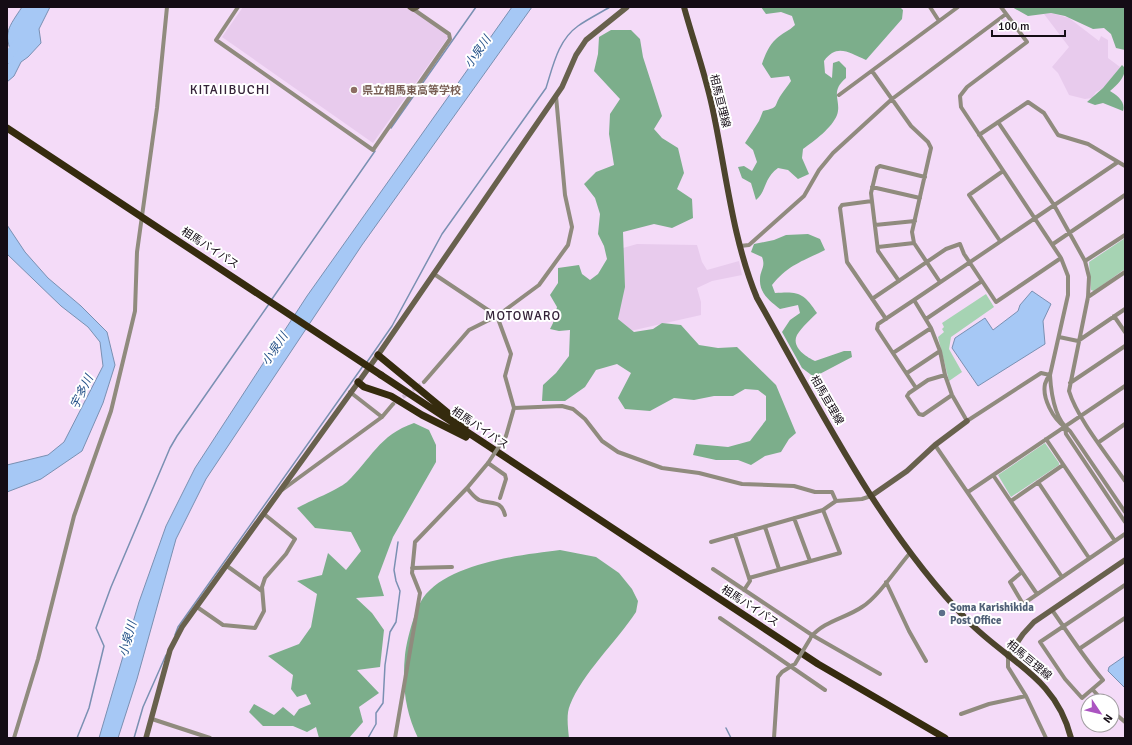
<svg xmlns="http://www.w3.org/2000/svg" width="1132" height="745" viewBox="0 0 1132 745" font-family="Signika,'Noto Sans JP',sans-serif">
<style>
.built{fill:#e8cbed}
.green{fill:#a6d3b3}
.forest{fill:#7cae8b}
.water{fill:#a6c8f5;stroke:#7a90b2}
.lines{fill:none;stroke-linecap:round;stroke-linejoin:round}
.stream{stroke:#7a90b2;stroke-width:1.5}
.river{stroke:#a6c8f5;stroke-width:9}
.street-tunnel{stroke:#d2bcd6;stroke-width:4;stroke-dasharray:4 2;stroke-linecap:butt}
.street{stroke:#908b7e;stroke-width:4}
.secondary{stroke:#68614d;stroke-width:5.5}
.primary{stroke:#4c442c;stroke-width:6}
.highway{stroke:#352b0e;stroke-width:7}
.street-bridge{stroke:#908b7e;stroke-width:4}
.highway-bridge{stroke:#352b0e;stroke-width:7}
.education-dot{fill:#8d6e63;stroke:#fff;stroke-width:1.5}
.service-dot{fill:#5c6f8a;stroke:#fff;stroke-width:1.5}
.labels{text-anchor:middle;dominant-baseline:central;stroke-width:4;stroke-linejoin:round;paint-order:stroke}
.education-label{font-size:11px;font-weight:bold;fill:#785e54;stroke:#fff;text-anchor:start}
.street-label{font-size:11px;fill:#140c15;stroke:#fff}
.service-label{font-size:11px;font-weight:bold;fill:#4e5e75;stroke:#fff;text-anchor:start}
.water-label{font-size:12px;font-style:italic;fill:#255188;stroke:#fff}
.quarter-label{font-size:13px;letter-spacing:1px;fill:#342238;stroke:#fff}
</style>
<rect width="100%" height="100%" fill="#f4dbf8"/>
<path class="built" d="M243,7H408L449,36L373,143L222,37Z
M1051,13L1069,18L1099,41L1101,36L1108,40V58L1120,67L1104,88L1096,92L1092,98L1085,99L1069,95L1058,73L1052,67L1069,47L1044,14Z
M637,244L697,245L702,262L707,270L739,261L742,275L712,281L697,288L701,302V315L617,334L623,248Z"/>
<path class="green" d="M1125,238V269L1094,291L1091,290L1089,262Z
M986,294L994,307L951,337L949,349L962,372L949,381L938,337L944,332L942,329L944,327L942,323Z
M1045,443L1059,463V465L1011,497L998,475Z"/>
<path class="forest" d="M761,7H900L903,10L902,19L866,60C849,53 837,43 824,61L825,73L832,78L833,63L839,61L846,68V78C829,92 842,101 837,115C832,128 814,141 803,149L802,158L809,174L798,179L788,170L778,168C763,179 767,191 756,200L751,183L742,178L738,167L744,166L752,171L757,162L753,150L745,143L759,121L763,111C780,107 773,107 781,95C784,90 788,86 791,81L789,76L771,78L762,64C765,55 769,45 776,39C782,33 789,31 795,25L792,16L781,12L766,14Z
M1012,7H1125V50L1116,48L1111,34L1104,28L1093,29L1065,16L1051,13L1028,16Z
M611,30H631L640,39L643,57L662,116L654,129L662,138L678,148L684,173L677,189L692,199L693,218L672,228L654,224L623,232L625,287L618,319L634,332L653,329L662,323L681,325L699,345L718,348L737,347L776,385L796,433L789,439L781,452L765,456L751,465L738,460H716L693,455L696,444L728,447L750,441L766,420V396L758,390L745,389L733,396H714L694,400L674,398L650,411L625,409L618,398L631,373L617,364L596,370L585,387L565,401H542L543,385L556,373L569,356L570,330L559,331L550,329L553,323L557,307L550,295L558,283V268L579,265L582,274L590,280L598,274L607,259L604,246L598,234L600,214L595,198L584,184L596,172L614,165L609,134L610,114L620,99L594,71L598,54L599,37Z
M1122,65L1125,68C1125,78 1117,85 1110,91C1117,95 1126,102 1123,111L1103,103L1095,105L1087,102L1103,88Z
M808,234L820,239L825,250C803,261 788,265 772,285L775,293C799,291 804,293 817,313C811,319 802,327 797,335C791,347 806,357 815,361L844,351H851L852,357L814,377L802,368L782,332L790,320L800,313L798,305L780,309C770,301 759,293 760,279C760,270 766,267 762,257L751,252L754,244L774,240L786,235Z
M414,423L429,430L436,445V462L393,537L378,577L384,596L356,598L372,613L384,630L380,667L357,670L379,693L359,707L363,722L349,738H319L316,727L307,732L293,726H263L249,712L254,704L274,715L283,707L294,716L299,709L311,704L306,694L297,697L291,689L293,675L268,656L299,644L311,627L317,594L297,581L322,575L328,553L346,570L361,551L351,532L315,528L297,508C310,501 337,490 347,482C371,459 379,435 414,423Z
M560,550L596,557L619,573L632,589L638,601L636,612C617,641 582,674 570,705C566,714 568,728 569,738H418C405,711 402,685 405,655C407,639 414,612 423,598C448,563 520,555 560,550Z"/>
<path class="water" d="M22,7H50L39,29L41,43L28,57L21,62L14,76L7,82V65L13,56C2,33 9,27 22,7Z
M512,7H532L362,245L206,479L176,539L137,679L118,738H99L139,602L166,526L195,468L307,296Z
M7,225L25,252L48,278L81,306L107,332L115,365L103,403L82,451L41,479L7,492V465L48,455L64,442L103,366L100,342L88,327L61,306L7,254Z
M1032,291L1051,304L1043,321L1045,344L978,386L952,348L955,338L985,318L993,330L1018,311L1020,305Z
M1125,656V688L1108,671L1109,667Z"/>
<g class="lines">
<path class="stream" d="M391,128L476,7
M272,299L375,151
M367,362L392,326L442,234L546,88C553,66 558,40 578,26C588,19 600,13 610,7
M175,635L178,627L363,366
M726,728L731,738
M77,738L89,708L104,646L96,628L111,587L170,448L177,436L269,304
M134,738L143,707L166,655
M368,738L376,724V713L383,703L385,665L390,632L396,622L400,591L396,581L394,570L398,542"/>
<path class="river" d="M7,59L17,43"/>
<path class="street-tunnel" d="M393,404L424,382"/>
<path class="street" d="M238,7L216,40L373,150L450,39L449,34L413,9
M930,7L939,21
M1001,7L1027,42L967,87L960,96L961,107L1061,258L1068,276V295L1050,375C1048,377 1046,381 1045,384C1042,398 1053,419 1065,427L1066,434L1125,522
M872,71L911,126L928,142L931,148L912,232L914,243L940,282
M839,95L958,7
M998,122L1054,205L1085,261L1089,277L1088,297L1069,391C1077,418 1108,456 1125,481
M979,135L1028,102L1044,113L1058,135L1088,144L1125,166
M872,187L920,198
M872,201L842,205L840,208L847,262L886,319
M875,225L915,221
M1000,241L969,195L1003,171
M1053,244L1125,195
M740,246L749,245L804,196L819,170L833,153L892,99L1006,14
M878,247L914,243
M1085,261L1125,235
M434,274L497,316L511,354L505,376L514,408L506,436
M899,281L878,251L871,193L877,168L880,166L925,177
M1088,297L1125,272
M872,299L946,249L960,244L964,254L996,302L1061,258
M914,300L878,324L877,329L916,388
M1114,316L1125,332
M926,319L982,281
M1059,337L1078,341L1125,309
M893,353L931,328
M907,373L940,351
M945,375L928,380L909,393L907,396L919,414L923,415L952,395
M1050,375L1041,373L967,421L952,395L945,375L940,351L931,328L914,300L1118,162
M1050,375C1051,393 1055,420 1070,431L1125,512
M424,382L469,330L497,316L539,285L568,245L572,227L565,195L556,96
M1070,383L1125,346
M350,392L382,417
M514,408L562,406L573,409L585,419L602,441L618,452L662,468L699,473L742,484L794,486L815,492H832L836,501L862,499L871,496
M1046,439L1115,541
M1099,442L1125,424
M935,445L1037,594
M993,475L1062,577
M1038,482L1089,558
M467,488C470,492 474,497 479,500C491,505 501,499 505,515
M282,490L382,417L393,404
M968,492L1125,386
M1011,501L1063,465
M794,518L810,561
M765,527L779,569
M735,535L749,578L840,553L823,510
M711,542L823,510L836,501
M227,566L262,591
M412,568L452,567
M713,569L812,635L880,674
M1022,572L1010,582L1023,604L1125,534
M886,582L909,631L926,661
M744,590L750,581L749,578
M197,607L223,625L255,628L264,611L262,587L265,578L286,554L295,539L264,514
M1052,610C1069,634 1084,658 1103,680L1082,698L1065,679L1040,642L1125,585
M720,618L825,690
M811,637C824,621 846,618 862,607C878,597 897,568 910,553
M1079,649L1125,618
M1008,656V667L1026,696L1046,738
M1093,690L1103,701
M1112,711L1125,722
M961,714L989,704L1026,696
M152,719L210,738
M14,738L38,659L74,516L111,411L135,311L137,252L157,108L167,7
M395,738L420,593L412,573L415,542L467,488L488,463L505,475L506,479L500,498
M774,738L778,677L782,672L793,665"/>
<path class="secondary" d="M410,7L413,9L417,7
M871,496L907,471L935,445L967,421
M1008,656L1023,634L1034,622L1125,560
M146,738L170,650L182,627L378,355L562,87L576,55L586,40L627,7"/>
<path class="primary" d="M684,7C693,40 705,73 712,106C726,170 732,238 757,298C820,409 879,529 968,621C1008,662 1056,677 1071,738"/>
<path class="highway" d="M378,355L465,427
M381,375L818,664L945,738
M358,382L364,387L391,396L422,415L466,437"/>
<path class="street-bridge" d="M488,463L506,436
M795,664L810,639"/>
<path class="highway-bridge" d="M7,128L381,375"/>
</g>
<circle class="education-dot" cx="354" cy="90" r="4"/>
<circle class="service-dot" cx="942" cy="613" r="4"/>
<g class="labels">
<g class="education-label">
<text x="362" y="90">県立相馬東高等学校</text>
</g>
<g class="street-label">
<text transform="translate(720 101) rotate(76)">相馬亘理線</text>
<text transform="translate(210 248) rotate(33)">相馬バイパス</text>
<text transform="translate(827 400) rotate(60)">相馬亘理線</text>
<text transform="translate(480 428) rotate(34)">相馬バイパス</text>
<text transform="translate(750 606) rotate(33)">相馬バイパス</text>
<text transform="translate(1029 660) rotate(40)">相馬亘理線</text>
</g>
<g class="service-label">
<text x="950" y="607">Soma Karishikida<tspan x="950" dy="13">Post Office</tspan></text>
</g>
<g class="water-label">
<text transform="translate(478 52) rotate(-55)">小泉川</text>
<text transform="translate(275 349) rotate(-56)">小泉川</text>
<text transform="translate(82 392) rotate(-63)">宇多川</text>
<text transform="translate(128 639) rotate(-74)">小泉川</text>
</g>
<g class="quarter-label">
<text x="230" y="90">KITAIIBUCHI</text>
<text x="523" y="316">MOTOWARO</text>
</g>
</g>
<rect width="1132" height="745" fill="none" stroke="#140c15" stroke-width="16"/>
<g transform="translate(1100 713) rotate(125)"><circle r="19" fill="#ffffff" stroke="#a19ea1"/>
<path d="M0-3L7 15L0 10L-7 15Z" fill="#ab54c1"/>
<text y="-6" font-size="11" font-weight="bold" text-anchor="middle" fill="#140c15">N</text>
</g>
<path d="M992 30v6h73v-6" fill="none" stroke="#140c15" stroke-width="2"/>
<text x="998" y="30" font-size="12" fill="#140c15" stroke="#ffffff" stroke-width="3" paint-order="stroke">100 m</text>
</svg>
